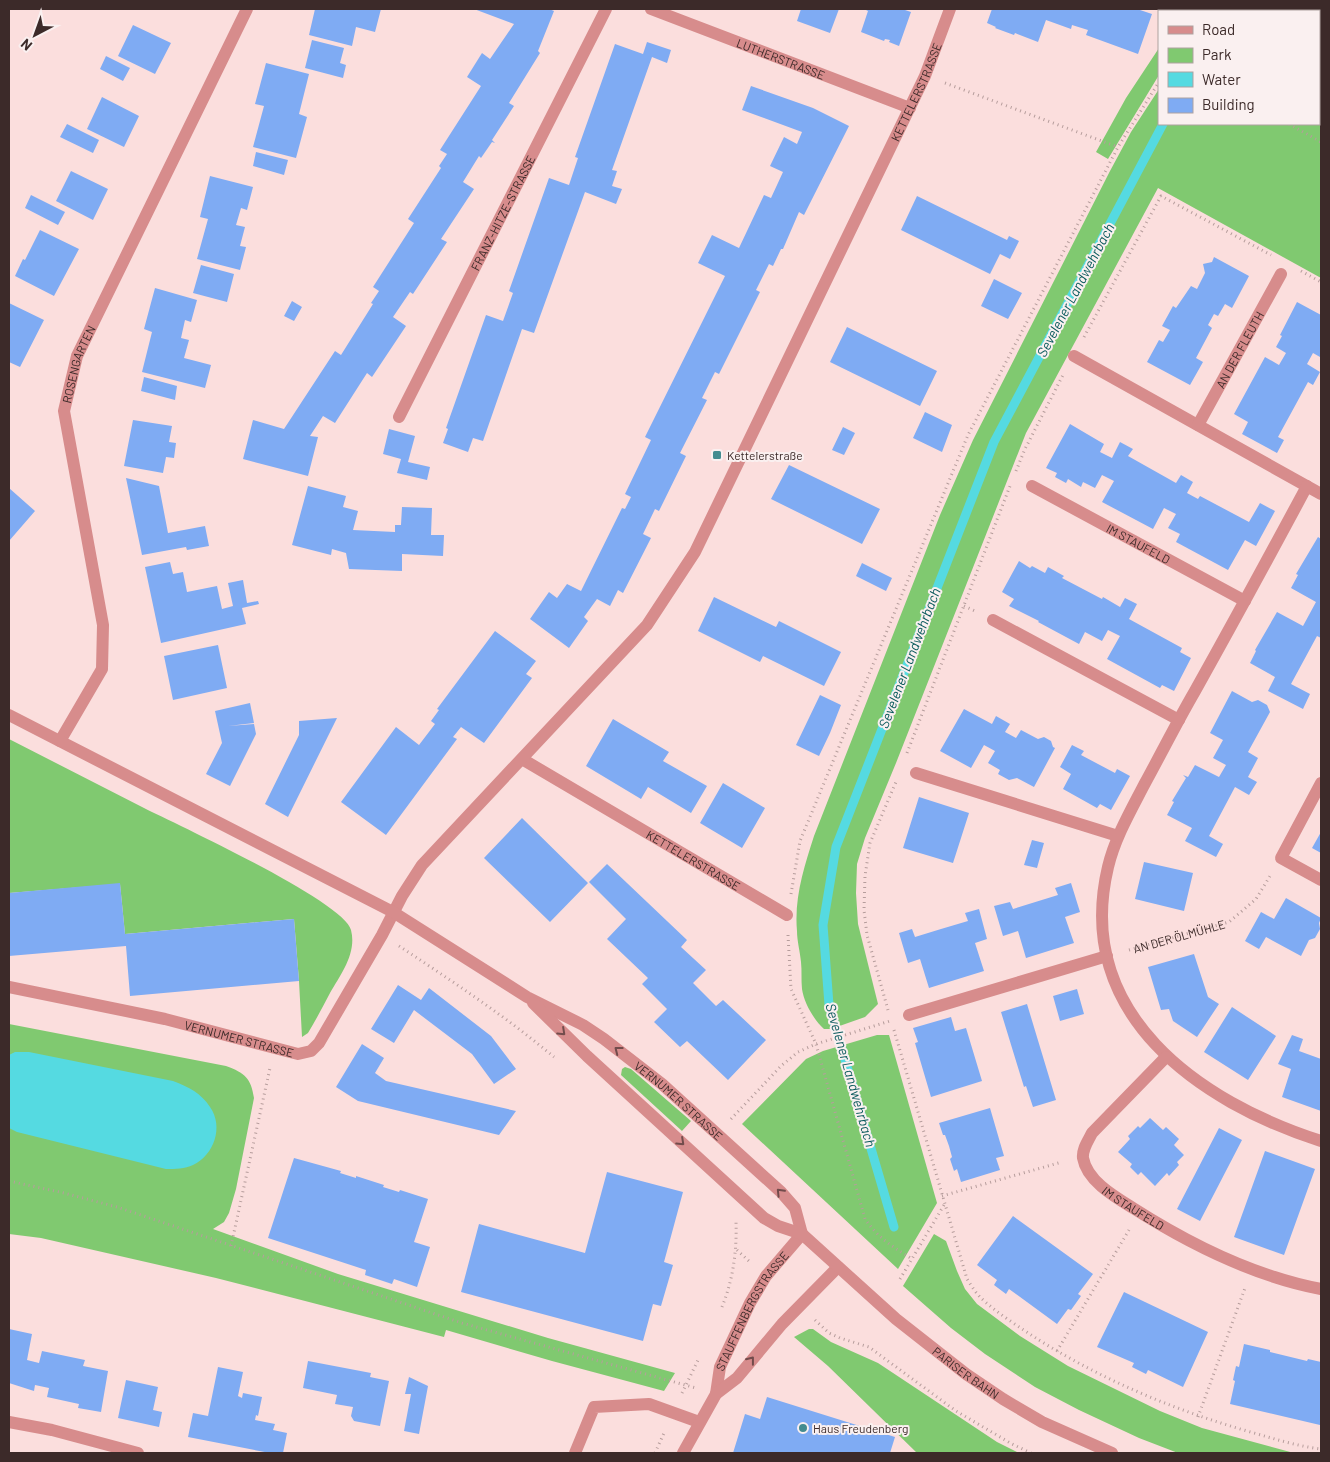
<svg xmlns="http://www.w3.org/2000/svg" width="1330" height="1462" viewBox="0 0 1330 1462" font-family="Barlow,sans-serif">
<style>
.green{fill:#80c970}
.water{fill:#55dae1}
.lines{fill:none;stroke-linecap:round;stroke-linejoin:round}
.stream{stroke:#55dae1;stroke-width:9}
.building{fill:#7fabf3}
.path{stroke:#b69d9c;stroke-width:3;stroke-dasharray:1 4;stroke-linecap:butt}
.service{stroke:#d78c8c;stroke-width:12}
.minor{stroke:#d78c8c;stroke-width:12}
.tertiary{stroke:#d78c8c;stroke-width:12}
.oneway{stroke:#724c4c}
.poi-dot{fill:#448c90;stroke:#faf0f0;stroke-width:2}
.labels{text-anchor:middle;dominant-baseline:central;stroke-width:4;stroke-linejoin:round;paint-order:stroke}
.street-label{font-size:12px;fill:#3c2a29;stroke:#faf0f0}
.poi-label{font-size:12px;fill:#3c2a29;stroke:#faf0f0;text-anchor:start}
.water-label{font-size:14px;font-style:italic;fill:#0b5b5e;stroke:#faf0f0}
</style>
<rect width="100%" height="100%" fill="#fbdedd"/>
<path class="green" d="M1210,9H1321V278L1158,188L1026,433L896,763L865,838L857,864L856,893L858,924L878,1004L865,1017L831,1029H824C814,1020 804,1003 802,989C801,980 802,971 801,962C800,951 797,941 797,931C794,898 804,867 814,836L940,515L973,440L1110,171L1131,132L1159,89V124H1319V11H1209Z
M1159,48V75L1108,159L1096,152L1126,98Z
M9,739C54,762 99,785 144,808C176,824 345,902 351,930C357,953 341,974 330,993C323,1006 316,1020 308,1033L302,1037L299,981L294,919L125,934L120,884L9,893Z
M9,1024L226,1066C245,1073 251,1078 254,1098L236,1189L229,1213L224,1222L213,1229L338,1274L548,1338L675,1373L664,1391L552,1361L446,1330L444,1337L216,1278L41,1238L9,1234Z
M877,1035H889L937,1203L898,1269L742,1124L806,1059L823,1051Z
M625,1067L631,1069L691,1121L682,1131L621,1075L622,1069Z
M934,1234L946,1241L957,1271L965,1289L977,1304L1020,1336L1068,1366L1160,1411L1202,1428L1294,1453H1178L1139,1438L1079,1410L1035,1387L985,1354L951,1328L903,1286Z
M809,1329H813L831,1342L878,1363L997,1442L1019,1453H917L828,1366L794,1337Z"/>
<path class="water" d="M15,1052H29L173,1081C189,1087 201,1093 210,1107C224,1127 214,1155 193,1165C185,1169 175,1169 166,1169L17,1132L9,1128V1055Z"/>
<g class="lines">
<path class="stream" d="M1235,11L1237,9
M894,1227L829,1005L823,925L836,847L994,442L1163,124"/>
</g>
<path class="building" d="M315,9H381L375,32L356,27L352,46L309,35Z
M474,9H549L554,11L538,51L540,53L509,103L514,106L492,140L495,143L492,142L481,158L479,156L463,182L474,189L441,239L447,242L413,294L410,292L393,317L406,326L372,377L367,373L335,423L323,416L310,436L318,437L308,476L243,459L253,420L284,429L335,351L341,355L373,304L371,303L379,291L373,287L414,223L408,219L441,168L439,166L447,154L440,150L481,86L467,77L482,53L490,59L514,24Z
M801,9H839L830,33L797,21Z
M864,9H902L911,12L899,46L889,42L890,40L885,39L884,41L861,32L868,11Z
M992,9H1137L1152,14L1138,54L1086,35L1088,30L1072,25L1071,29L1046,20L1038,42L1015,33L1014,35L995,28L996,27L987,23Z
M133,25L171,43L155,74L118,56Z
M312,40L344,48L340,63L346,65L343,78L305,68Z
M647,42L671,50L667,63L652,57L612,170L617,171L612,186L622,189L616,204L585,192L534,333L522,329L483,441L473,438L468,452L443,443L448,429L446,428L486,315L503,321L513,293L509,291L549,178L569,185L578,158L575,157L615,44L643,54Z
M106,56L130,68L123,81L100,69Z
M266,63L309,74L299,114L307,117L296,158L253,147L264,106L255,104Z
M751,86L813,108L849,126L804,215L799,212L783,249H781L773,266L769,264L756,290L760,292L719,374L715,372L702,398L707,400L680,453L686,456L659,511L655,509L643,534L651,538L623,593L618,590L610,606L597,599L584,617L588,621L569,648L530,619L549,592L557,598L567,584L581,591L622,508L625,509L631,497L625,494L651,440L645,437L725,276L698,263L712,235L739,248L764,195L771,198L783,172L770,166L784,137L797,144L802,132L742,110Z
M102,97L139,116L124,147L87,129Z
M67,124L99,140L93,153L60,137Z
M256,152L288,160L284,175L253,166Z
M71,171L108,189L93,220L56,201Z
M210,176L253,187L247,210L241,208L236,225L245,227L240,246L246,247L240,270L197,259L208,219L200,217Z
M31,195L65,212L58,225L25,208Z
M917,196L1007,240L1009,236L1019,241L1010,259L1000,254L990,274L901,230Z
M40,230L79,249L54,296L15,276L23,259L25,260Z
M1214,257L1249,276L1232,308L1225,304L1218,316L1214,314L1208,325L1212,328L1196,358L1203,362L1190,385L1147,362L1159,340L1163,342L1170,330L1162,326L1173,306L1176,308L1191,286L1197,289L1205,273L1203,264L1212,262Z
M201,265L234,274L227,302L193,293Z
M994,279L1022,293L1008,319L981,306Z
M155,288L197,300L191,322L185,320L181,338L189,340L184,358L211,365L205,388L142,372L152,332L144,329Z
M292,301L302,307L294,321L284,316Z
M1297,302L1321,315V356L1320,357L1313,353L1307,364L1320,372L1313,385L1308,382L1278,437L1284,440L1277,453L1242,434L1248,422L1234,414L1265,357L1279,365L1286,353L1276,347L1282,336L1280,335Z
M9,303L44,320L20,367L9,362Z
M847,327L937,371L920,406L830,362Z
M144,377L177,386L175,400L141,391Z
M925,412L952,425L942,452L913,438Z
M133,420L172,426L169,442L176,443L174,458L166,457L163,473L124,466Z
M1070,424L1104,444L1100,452L1112,458L1120,442L1133,449L1128,456L1176,483L1181,475L1193,482L1187,493L1198,499L1200,496L1249,522L1260,503L1275,511L1256,546L1245,540L1228,570L1176,542L1180,534L1168,528L1176,514L1164,508L1153,529L1102,502L1114,481L1102,475L1095,488L1083,482L1081,487L1068,479L1066,483L1055,477L1057,473L1046,468Z
M843,427L855,433L844,455L832,450Z
M389,429L415,436L408,462L430,467L427,480L397,473L401,459L383,454Z
M789,465L880,509L862,544L771,499Z
M126,478L159,486L168,533L205,526L209,546L187,550L186,547L142,555Z
M308,486L346,496L343,507L358,511L353,530L395,532V525H401L402,507L432,508L431,535H444L443,556L402,554V571L349,569L346,553L332,549L331,555L292,545Z
M9,488L35,511L9,541Z
M1318,537L1321,539V638L1317,636L1291,684L1310,694L1303,709L1268,691L1275,677L1250,663L1256,651L1255,650L1277,612L1303,626L1316,602L1291,588L1298,575L1296,574Z
M1019,561L1030,568L1032,566L1045,573L1048,567L1064,576L1062,578L1102,599L1103,597L1120,607L1125,598L1137,604L1129,619L1182,648L1180,652L1191,658L1174,691L1162,685L1160,688L1107,659L1120,636L1108,630L1102,641L1085,632L1079,644L1038,622L1039,621L1009,606L1014,599L1002,592Z
M170,562L173,574L183,572L187,592L217,586L222,609L233,606L228,583L243,580L247,603L258,601L259,604L242,608L246,624L161,643L145,567Z
M862,563L892,578L886,591L856,576Z
M714,597L776,627L779,621L841,652L824,686L763,656L760,662L698,631Z
M495,631L536,661L526,674L532,678L484,743L461,727L453,737L457,739L386,835L341,802L396,727L419,745L435,724L431,721L439,710L437,709Z
M218,645L227,688L173,700L164,656Z
M1232,691L1252,702L1258,700L1267,705L1270,712L1248,752L1258,758L1248,777L1257,782L1249,795L1235,787L1209,836L1223,844L1216,857L1185,841L1192,828L1167,815L1174,802L1172,801L1186,778L1183,775L1188,777L1195,765L1219,777L1226,765L1213,758L1223,740L1210,733Z
M820,695L841,705L830,733L819,756L796,745Z
M250,703L254,723L228,726L254,724L256,734L230,786L206,774L222,743L215,711Z
M964,709L992,724L996,716L1010,724L1005,732L1016,738L1021,730L1038,739L1044,737L1051,741L1053,747L1055,748L1034,787L1017,778L1009,780L998,774L1000,770L988,763L995,751L984,745L971,768L940,751Z
M337,718L288,817L265,804L299,735V721Z
M613,719L669,752L663,761L707,786L691,813L648,787L641,799L586,766Z
M1072,745L1084,751L1081,755L1115,773L1117,769L1130,776L1111,810L1100,804L1097,808L1063,789L1071,774L1060,767Z
M723,783L765,808L742,848L700,823Z
M919,797L969,813L953,863L903,848Z
M522,818L588,883L550,922L484,858Z
M1321,832V853L1312,848Z
M1032,840L1044,843L1037,868L1024,865Z
M1144,862L1193,873L1184,911L1135,899Z
M607,864L687,940L681,947L706,970L693,983L716,1006L723,1000L766,1040L728,1080L687,1041L680,1047L654,1022L667,1009L642,984L648,978L607,939L626,919L589,882Z
M120,883L125,934L294,919L299,981L130,996L126,946L9,956V893Z
M1071,883L1080,912L1065,917L1074,943L1026,958L1018,931L1003,936L994,906L1010,902L1013,909L1058,895L1055,888Z
M1286,898L1321,918L1319,923L1320,929L1315,938L1309,940L1301,956L1266,937L1259,949L1245,941L1261,912L1274,919Z
M979,909L987,939L975,943L984,971L929,988L920,959L908,963L899,933L912,929L915,937L941,929L968,921L965,913Z
M1194,954L1208,997L1219,1004L1197,1037L1173,1021L1169,1009L1161,1010L1148,967Z
M398,985L421,1000L429,988L491,1036L516,1069L494,1084L472,1054L414,1010L394,1043L371,1029Z
M1077,989L1084,1014L1060,1021L1053,996Z
M1027,1004L1056,1100L1033,1107L1026,1086L1024,1087L1001,1012Z
M1232,1007L1276,1036L1248,1080L1204,1052Z
M951,1017L955,1031L966,1028L982,1081L931,1097L915,1043L918,1042L913,1028Z
M1292,1035L1303,1039L1299,1051L1321,1059V1111L1282,1097L1291,1069L1278,1064Z
M362,1044L384,1058L375,1073L386,1081L516,1111L499,1135L358,1101L336,1087Z
M990,1108L1004,1156L996,1158L1000,1170L961,1182L957,1169L954,1171L950,1159L952,1157L949,1146L945,1135H943L939,1123Z
M1150,1118L1163,1130L1166,1127L1179,1139L1174,1145L1184,1155L1177,1162L1179,1165L1169,1176L1167,1173L1155,1186L1141,1172L1138,1175L1130,1167L1132,1164L1118,1152L1130,1139L1128,1136L1138,1126L1140,1128Z
M1219,1128L1242,1140L1200,1221L1177,1209Z
M1265,1151L1315,1169L1284,1255L1234,1237Z
M294,1158L341,1171L340,1173L356,1178V1176L384,1185L383,1187L399,1192L400,1190L428,1199L414,1242L430,1247L417,1287L394,1279L392,1284L365,1275L366,1270L268,1238Z
M607,1172L683,1192L664,1262L673,1265L661,1306L653,1304L643,1341L461,1292L479,1224L585,1253Z
M1013,1216L1093,1274L1078,1294L1081,1296L1071,1310L1068,1309L1057,1324L1009,1289L1006,1294L994,1285L997,1280L977,1265Z
M1124,1292L1208,1332L1183,1387L1148,1370L1146,1374L1132,1367L1134,1363L1097,1347Z
M9,1329L32,1334L27,1360L39,1363L42,1351L85,1360L83,1366L108,1371L101,1412L78,1408L79,1404L47,1397L49,1388L35,1385L34,1391L9,1383Z
M1244,1344L1270,1350V1352L1307,1361L1308,1359L1321,1362V1419L1320,1425L1230,1404L1235,1381L1233,1380L1236,1366L1239,1367Z
M308,1361L371,1373L370,1377L389,1381L380,1426L354,1421L351,1416L353,1407L335,1404L337,1395L303,1388Z
M218,1367L243,1372L238,1396L242,1398L243,1393L262,1397L258,1416L256,1415L255,1420L275,1424L273,1430L287,1433L283,1453H270L188,1437L193,1413L208,1416Z
M409,1377L428,1386L419,1434L404,1431L411,1394H405Z
M126,1380L158,1387L153,1410L162,1412L159,1427L118,1418Z
M767,1397L895,1437L890,1453H733L745,1414L760,1419Z"/>
<g class="lines">
<g class="path">
<path d="M1203,11L1205,9"/>
<path d="M945,83L1118,147"/>
<path d="M1289,124L1321,142"/>
<path d="M1301,271L1321,282"/>
<path d="M1084,337L1161,196L1271,255"/>
<path d="M1016,471L1025,449L1064,373"/>
<path d="M964,606L975,611"/>
<path d="M907,753L1010,486"/>
<path d="M791,894L800,841L968,435L1118,147L1159,82"/>
<path d="M788,935L791,989L816,1044L865,1219C879,1239 892,1246 912,1259"/>
<path d="M399,946C452,981 505,1016 554,1057"/>
<path id="s1" d="M1129,950L1229,922L1256,899L1270,876"/>
<path d="M888,1010L867,935L864,910L865,876L870,843L896,782"/>
<path d="M894,1030L967,1279C971,1285 975,1292 980,1297C994,1311 1022,1329 1039,1340C1105,1381 1172,1409 1247,1431C1272,1438 1296,1446 1321,1449"/>
<path d="M731,1119L781,1066L798,1052L816,1044L890,1021"/>
<path d="M9,1181L64,1193L117,1207L462,1323L696,1388"/>
<path d="M942,1196L1062,1162"/>
<path d="M231,1246L270,1068"/>
<path d="M737,1250L751,1263"/>
<path d="M900,1279L944,1205"/>
<path d="M722,1307C733,1280 737,1251 736,1222"/>
<path d="M815,1320L829,1333L840,1338L869,1347L956,1411L1012,1444L1031,1453"/>
<path d="M1057,1351L1129,1230"/>
<path d="M682,1393L698,1360"/>
<path d="M1198,1417L1245,1288"/>
<path d="M655,1453L664,1433"/>
</g>
<path class="service" d="M575,1453L594,1407L649,1404L699,1422"/>
<g class="minor">
<path id="s2" d="M651,9L910,108"/>
<path d="M1074,356L1321,494"/>
<path id="s3" d="M399,417L606,9"/>
<path id="s4" d="M1198,425L1281,274"/>
<path id="s5" d="M1032,486L1245,601"/>
<path d="M1307,486C1270,555 1233,623 1195,691C1177,722 1161,754 1144,785C1130,812 1115,838 1108,867C1073,1014 1199,1102 1321,1141"/>
<path d="M993,620L1179,720"/>
<path id="s6" d="M60,741L102,669L103,625L64,411L77,356L247,9"/>
<path id="s7" d="M522,759L787,915"/>
<path d="M916,773L1118,836"/>
<path d="M1321,783L1281,858L1321,880"/>
<path id="s8" d="M9,987L165,1019L298,1054L311,1051L319,1043L382,935L402,896L422,865L647,625L695,552L925,76L950,9"/>
<path d="M909,1015L1107,956"/>
<path id="s9" d="M1166,1057L1092,1133C1088,1141 1082,1149 1083,1158C1087,1181 1115,1197 1133,1208C1191,1245 1253,1276 1321,1289"/>
<path id="s10" d="M716,1394L720,1367L750,1303L766,1276L802,1234"/>
<path d="M9,1422L52,1430L138,1453"/>
<path d="M683,1453L716,1394L737,1378L782,1324L838,1267"/>
</g>
<g class="tertiary">
<path id="s11" d="M9,715L393,912L527,997L583,1025L604,1039L662,1084L781,1192L795,1208L802,1234"/>
<path id="s12" d="M533,1003L587,1056L764,1218L778,1226L802,1234L896,1319L966,1374L1003,1399L1042,1422L1112,1453"/>
</g>
</g>
<defs><path id="oneway-chevron" d="M-2-3.5L2.5 0L-2 3.5" fill="none" stroke-width="1.6" stroke-linecap="round" stroke-linejoin="round" transform="scale(1.25)"/></defs>
<g class="oneway">
<use href="#oneway-chevron" transform="translate(562 1032) rotate(43)"/>
<use href="#oneway-chevron" transform="translate(618 1050) rotate(-142)"/>
<use href="#oneway-chevron" transform="translate(681 1142) rotate(43)"/>
<use href="#oneway-chevron" transform="translate(780 1192) rotate(-134)"/>
<use href="#oneway-chevron" transform="translate(751 1360) rotate(-52)"/>
</g>
<g class="poi-dot">
<rect x="712" y="450" width="10" height="10" rx="2.5"/>
<circle cx="803" cy="1428" r="5"/>
</g>
<g class="labels">
<g class="street-label">
<text stroke="none"><textPath href="#s2" startOffset="139">LUTHERSTRASSE</textPath></text>
<text stroke="none"><textPath href="#s8" startOffset="1454">KETTELERSTRASSE</textPath></text>
<text stroke="none"><textPath href="#s3" startOffset="229">FRANZ-HITZE-STRASSE</textPath></text>
<text stroke="none"><textPath href="#s4" startOffset="86">AN DER FLEUTH</textPath></text>
<text stroke="none"><textPath href="#s6" startOffset="394">ROSENGARTEN</textPath></text>
<text stroke="none"><textPath href="#s5" startOffset="121">IM STAUFELD</textPath></text>
<text stroke="none"><textPath href="#s7" startOffset="199">KETTELERSTRASSE</textPath></text>
<text stroke="none"><textPath href="#s1" startOffset="52">AN DER ÖLMÜHLE</textPath></text>
<text stroke="none"><textPath href="#s8" startOffset="236">VERNUMER STRASSE</textPath></text>
<text stroke="none"><textPath href="#s11" startOffset="775">VERNUMER STRASSE</textPath></text>
<text stroke="none"><textPath href="#s9" startOffset="206">IM STAUFELD</textPath></text>
<text stroke="none"><textPath href="#s10" startOffset="92">STAUFFENBERGSTRASSE</textPath></text>
<text stroke="none"><textPath href="#s12" startOffset="572">PARISER BAHN</textPath></text>
</g>
<g class="poi-label">
<text x="727" y="455">Kettelerstraße</text>
<text x="813" y="1428">Haus Freudenberg</text>
</g>
<g class="water-label">
<text transform="translate(1075 290) rotate(-62)">Sevelener Landwehrbach</text>
<text transform="translate(909 658) rotate(-69)">Sevelener Landwehrbach</text>
<text transform="translate(851 1075) rotate(74)">Sevelener Landwehrbach</text>
</g>
</g>
<rect width="1330" height="1462" fill="none" stroke="#3c2a29" stroke-width="20"/>
<rect x="1158" y="10" width="162" height="115" fill="#faf0f0" stroke="#aea1a0"/>
<rect x="1168" y="26" width="25" height="8" fill="#d78c8c" stroke="#aea1a0"/>
<text x="1202" y="35" font-size="15" fill="#3c2a29">Road</text>
<rect x="1168" y="48" width="25" height="15" fill="#80c970" stroke="#aea1a0"/>
<text x="1202" y="60" font-size="15" fill="#3c2a29">Park</text>
<rect x="1168" y="72" width="25" height="15" fill="#55dae1" stroke="#aea1a0"/>
<text x="1202" y="85" font-size="15" fill="#3c2a29">Water</text>
<rect x="1168" y="98" width="25" height="15" fill="#7fabf3" stroke="#aea1a0"/>
<text x="1202" y="110" font-size="15" fill="#3c2a29">Building</text>
<g transform="translate(35 35) rotate(221)" stroke="#faf0f0" stroke-width="4" paint-order="stroke">
<path d="M0-4L9 19L0 12L-9 19Z" fill="#3c2a29"/>
<text y="-8" font-size="14" font-weight="bold" text-anchor="middle" fill="#3c2a29">N</text>
</g>
</svg>
